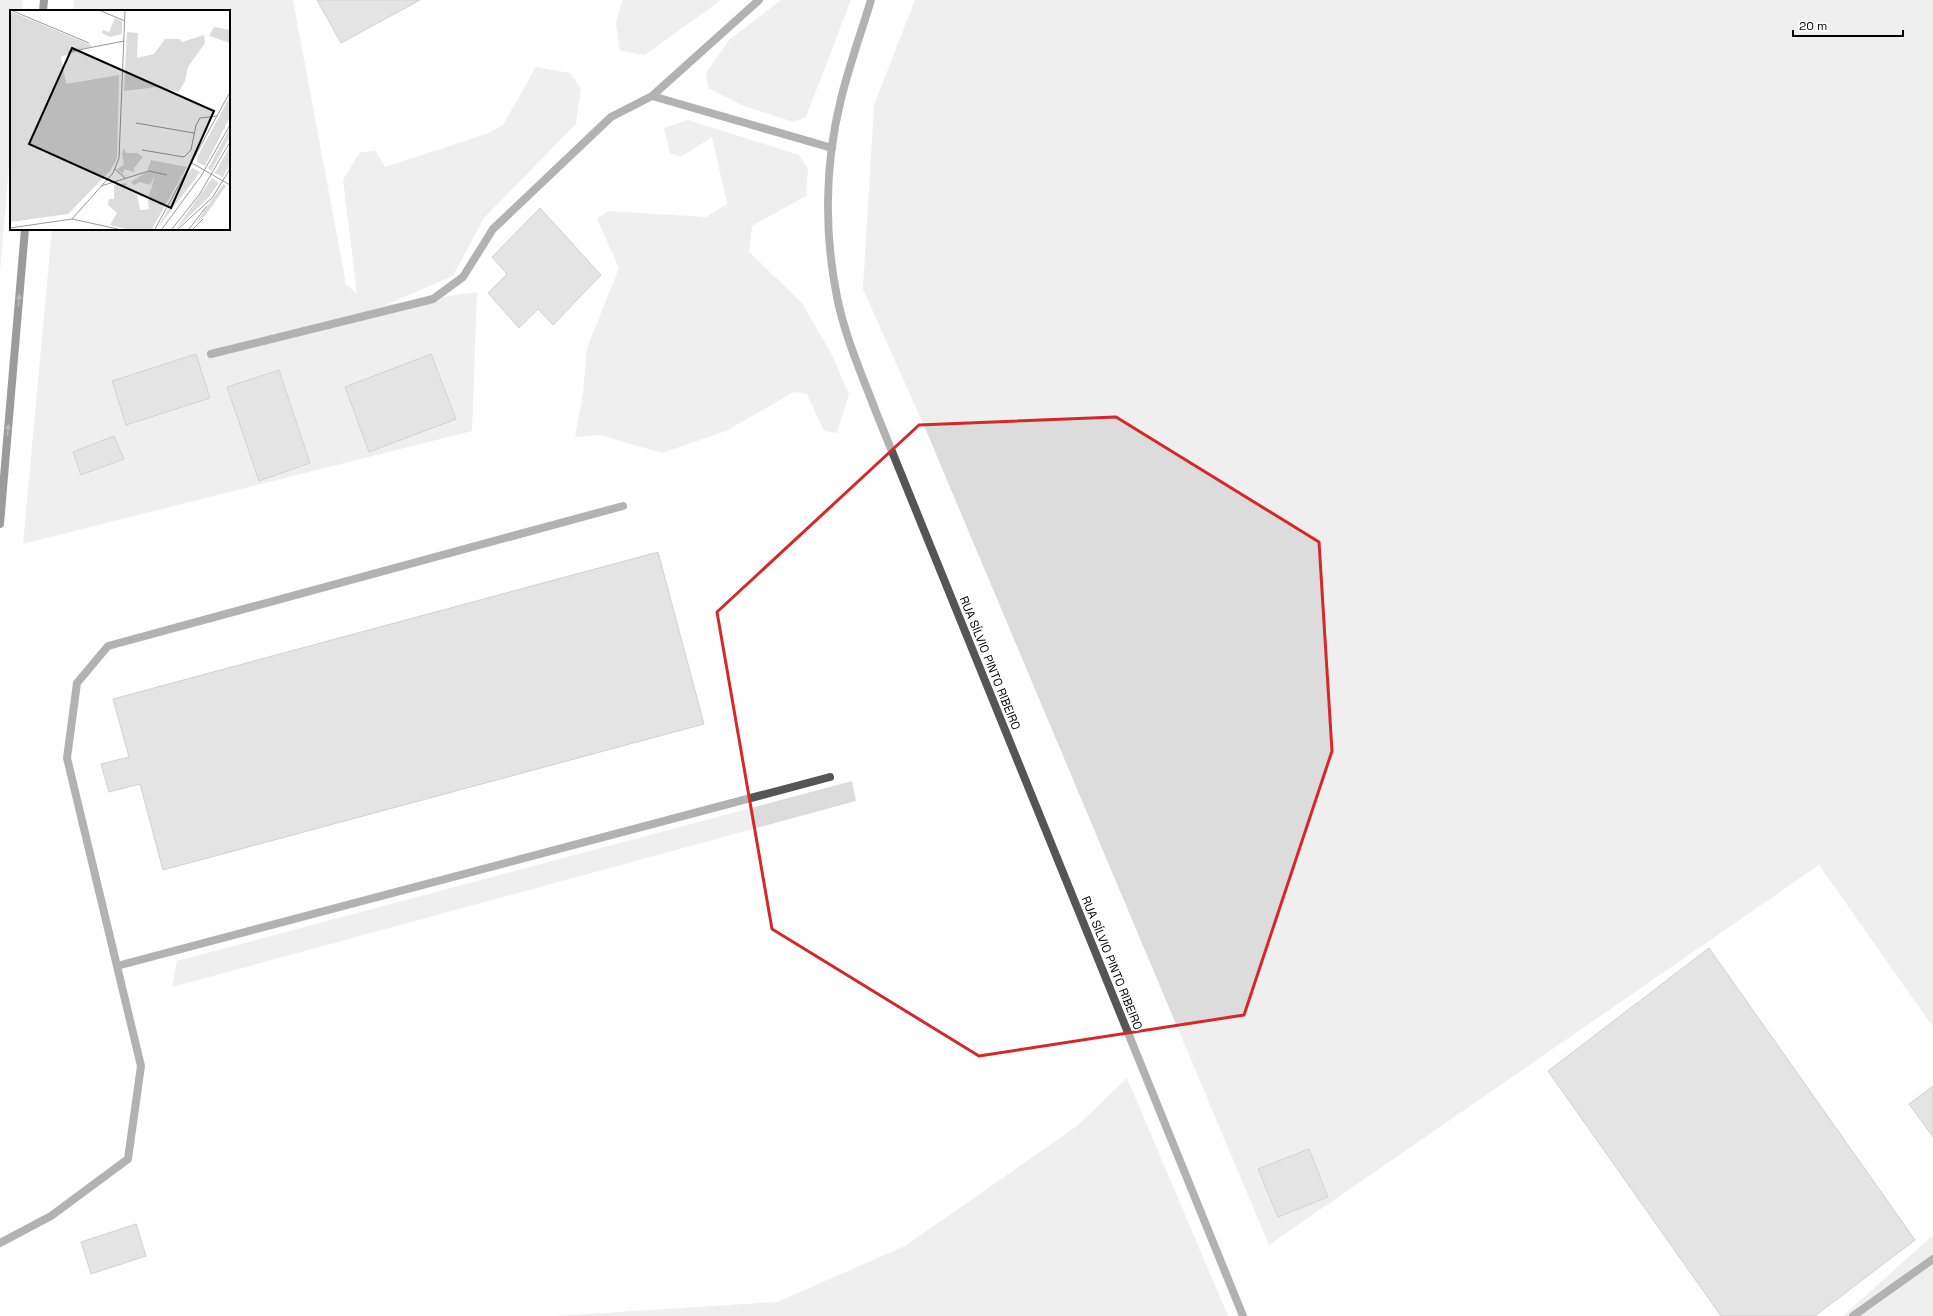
<svg xmlns="http://www.w3.org/2000/svg" width="1933" height="1316" viewBox="0 0 1933 1316" font-family="'Space Grotesk',sans-serif">
<style>
.green{fill:#dcdcdc}
.building{fill:#c4c4c4;stroke:#999}
.lines{fill:none;stroke-linecap:round;stroke-linejoin:round}
.service{stroke:#555;stroke-width:8}
.tertiary{stroke:#555;stroke-width:8}
.secondary{stroke:#222;stroke-width:8}
.oneway{fill:#646464}
.marked{fill:none;stroke:#d62828;stroke-width:3;stroke-linejoin:round}
.labels{text-anchor:middle;dominant-baseline:central;stroke-width:3.5;stroke-linejoin:round;paint-order:stroke}
.street-label{font-size:12px;fill:#000;stroke:#fff}
.inset-road{fill:none;stroke:#999;stroke-width:1}
.view{fill:#000;fill-opacity:0.15;stroke:#000;stroke-width:2}
.inset-edge{fill:none;stroke:#000;stroke-width:2}
</style>
<rect width="100%" height="100%" fill="#fff"/>
<path class="green" d="M0,0H23L22,11H11V141L0,272Z
M74,0H293L346,284L357,294L343,180L360,152L376,151L385,167L489,133L503,125L536,67L570,73L581,89L576,124L484,218L453,276L386,305L477,292L472,431L23,544L52,229H229V11H73Z
M622,0H721L645,55L620,51L616,24Z
M781,0H851L806,117L794,122L781,118L744,106L708,88L706,73L730,39Z
M915,0H1933V1027L1819,865L1269,1245L928,435L863,289L874,105Z
M688,120L799,155L808,169L806,196L752,226L749,252L802,303L832,355L849,394L837,433L824,431L807,394L794,392L726,431L662,453L600,435L575,437L583,393L587,348L619,268L597,219L608,211L706,217L727,204L712,137L681,157L670,153L664,128Z
M852,781L856,801L172,987L177,961Z
M1127,1078L1228,1316H555L777,1302L905,1246L1077,1126Z
M1933,1235V1316H1843Z"/>
<path class="building" d="M317,0H420L341,43Z
M540,208L601,275L553,325L538,309L519,328L488,293L507,274L492,257Z
M196,354L210,398L126,425L112,381Z
M431,354L456,419L369,452L345,387Z
M279,370L310,463L259,481L227,387Z
M114,436L124,459L81,475L73,452Z
M658,552L704,724L163,870L140,784L109,792L101,764L129,757L113,699Z
M1709,948L1915,1240L1815,1316H1721L1548,1071Z
M1933,1086V1137L1909,1104Z
M1309,1149L1328,1197L1278,1217L1258,1169Z
M136,1224L146,1256L91,1274L81,1242Z"/>
<g class="lines">
<path class="service" d="M652,96L832,148
M211,354L433,299L463,277L493,229L611,117L652,96L759,0
M117,966L830,777
M0,1243L51,1216L128,1159L141,1066L67,758L77,683L108,646L623,506
M1853,1316L1933,1259"/>
<path class="tertiary" d="M871,0C861,33 849,66 841,99C825,163 824,232 837,297C845,337 862,375 876,412L1243,1316"/>
<path class="secondary" d="M43,11L44,0
M0,524L25,229"/>
</g>
<defs><path id="oneway-solid" d="M-6-.8H1V-3.2L6.5 0L1 3.2V.8H-6Z"/></defs>
<g class="oneway">
<use href="#oneway-solid" transform="translate(19 300) rotate(-85)"/>
<use href="#oneway-solid" transform="translate(8 430) rotate(-85)"/>
</g>
<path d="M0 0H1933V1316H0ZM1116,417L1319,542L1332,751L1244,1015L979,1056L772,929L717,612L919,425Z" fill="#fff" fill-opacity=".55" fill-rule="evenodd"/>
<path class="marked" d="M1116,417L1319,542L1332,751L1244,1015L979,1056L772,929L717,612L919,425Z"/>
<g class="labels">
<g class="street-label">
<text transform="translate(990 663) rotate(68)">RUA SÍLVIO PINTO RIBEIRO</text>
<text transform="translate(1112 963) rotate(68)">RUA SÍLVIO PINTO RIBEIRO</text>
</g>
</g>
<g transform="translate(10 10)">
<rect width="220" height="220" fill="#fff"/>
<path d="M0,1L83,36L51,47L56,74L109,65L107,148L100,161L58,204L0,212ZM105,8L112,11V24L100,27L92,23L93,20L99,22ZM204,17L220,20V33L199,26ZM117,22L128,23L127,48L144,44L155,29H169L172,32L194,25L195,33L178,57L175,71L168,82L147,77L114,81ZM220,86V107L195,156L187,152L188,146ZM220,118V127L201,161L198,158ZM220,136V154L213,167L205,163ZM114,138L116,143H127L133,147L124,158V162L114,159L113,164L117,166H115L107,159L114,155L112,144ZM141,150L177,157L142,219H116L100,215L107,203L98,195L99,189H104V175L117,173L115,178L127,184L130,200L139,199L138,190L145,165L140,175L130,172L124,175L121,172L137,162ZM182,158L190,162L147,219L179,162ZM202,168L209,173L198,188L166,219ZM213,174L216,176L195,206L186,213Z" fill="#dcdcdc"/>
<path class="inset-road" d="M3,1L79,33M91,1L115,11M58,42L114,31M126,113L184,123M132,140L174,147L181,140L186,115L190,108L208,106M182,153L220,175M105,159L116,169M91,176L139,161L157,165M202,188L220,159M62,209L103,163L109,148L115,1M0,218L62,209L108,219M145,219L220,82M152,219L191,166L220,115M162,219L189,185L220,132M168,219L202,188M179,219L197,196M183,219L193,209"/>
<path class="view" d="M62,38L204,101L161,198L19,134Z"/>
<rect width="220" height="220" class="inset-edge"/>
</g>
<path d="M1793 30v6h110v-6" fill="none" stroke="#000000" stroke-width="2"/>
<text x="1799" y="30" font-size="12" fill="#000000" stroke="#ffffff" stroke-width="3" paint-order="stroke">20 m</text>
</svg>
